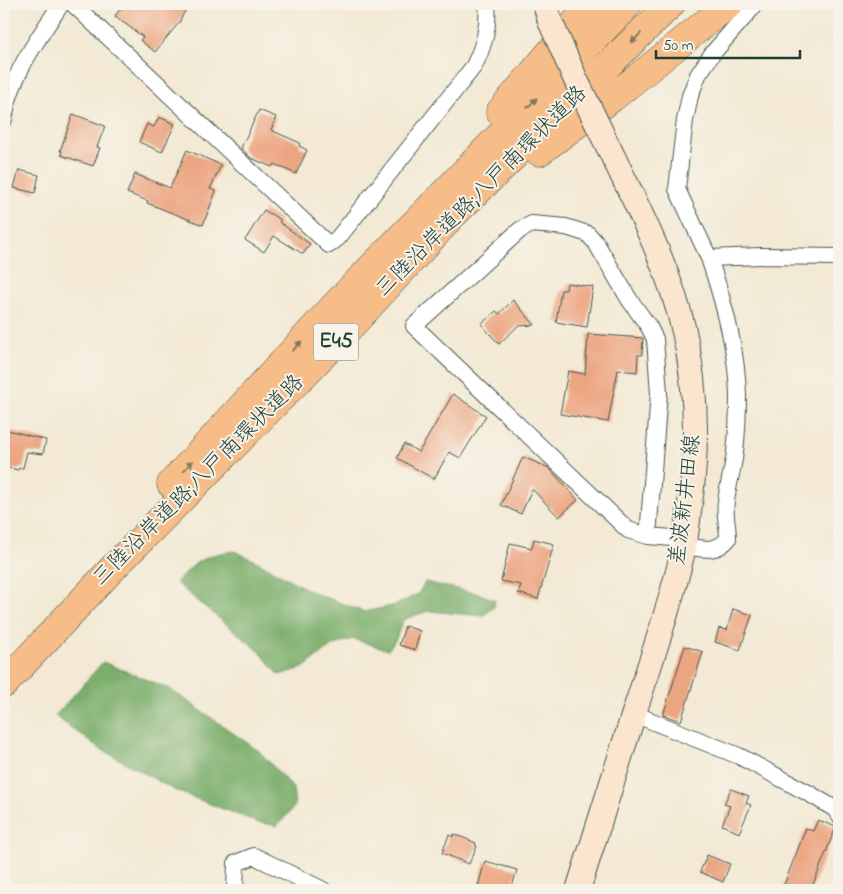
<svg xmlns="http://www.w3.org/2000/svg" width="843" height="894" viewBox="0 0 843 894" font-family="'Indie Flower','Klee One',sans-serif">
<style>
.forest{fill:#7aae6a;stroke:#4c764f}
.building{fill:#eca581}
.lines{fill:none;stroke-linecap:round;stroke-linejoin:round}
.minor-casing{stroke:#3f574c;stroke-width:18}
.secondary-casing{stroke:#3f574c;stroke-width:26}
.motorway-casing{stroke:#3f574c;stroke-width:29}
.minor{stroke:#fff;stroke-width:16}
.secondary{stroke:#fce5cf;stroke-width:24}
.motorway{stroke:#f7bd88;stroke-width:28}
.secondary-bridge-casing{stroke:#3f574c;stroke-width:26;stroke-linecap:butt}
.secondary-bridge{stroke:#fce5cf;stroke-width:24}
.oneway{fill:#80775a}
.labels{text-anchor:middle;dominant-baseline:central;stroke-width:4;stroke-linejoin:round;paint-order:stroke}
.shield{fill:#f7f3e8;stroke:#60746a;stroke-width:1}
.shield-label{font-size:21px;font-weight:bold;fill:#1f3d34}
.street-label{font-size:22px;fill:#1f3d34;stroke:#f7f3e8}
</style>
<rect width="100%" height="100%" fill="#f7f3e8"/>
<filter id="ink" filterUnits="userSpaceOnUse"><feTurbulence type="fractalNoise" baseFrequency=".02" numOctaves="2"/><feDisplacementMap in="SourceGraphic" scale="10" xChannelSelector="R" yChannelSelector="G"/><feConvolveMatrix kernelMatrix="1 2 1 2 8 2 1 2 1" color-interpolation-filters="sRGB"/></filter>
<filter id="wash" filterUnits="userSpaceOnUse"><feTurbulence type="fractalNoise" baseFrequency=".0096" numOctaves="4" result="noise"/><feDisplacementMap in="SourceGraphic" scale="20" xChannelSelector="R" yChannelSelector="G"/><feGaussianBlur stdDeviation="1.12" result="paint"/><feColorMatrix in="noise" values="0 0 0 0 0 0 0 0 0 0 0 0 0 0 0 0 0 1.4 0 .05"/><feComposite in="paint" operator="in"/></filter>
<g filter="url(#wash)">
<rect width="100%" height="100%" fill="#f3e9d4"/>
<path class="forest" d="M234,551L258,562L310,591L364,612L396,605L418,594L425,582L480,594L495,600L494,607L483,616L428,611L403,620L396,639L388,650L353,639L332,646L303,668L279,675L259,651L176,583C197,560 203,555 234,551Z
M103,662L170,689L259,751L293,788L295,806L277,826L257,822L176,791L99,748L55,716Z"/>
<g id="blocks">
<path class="building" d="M124,4H189L180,20H181L155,52L140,40L143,37L115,16Z
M259,110L276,117L271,130L300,143L299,146L307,150L296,174L274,164L272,167L251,158L241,148Z
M73,114L105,126L97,147L100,148L93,166L61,155L62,151H60Z
M159,117L175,124L162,152L139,142L147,124L154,127Z
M187,150L221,165L210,189L216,191L203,225L147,203L148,201L127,193L135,174L170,188Z
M19,170L39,175L35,193L14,188Z
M264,210L281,220L279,222L310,244L303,254L274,236L264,252L245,240Z
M567,283L593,287L587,327L556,322L561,290H566Z
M513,300L535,325L518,326L499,344L481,324L496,311L499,314Z
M588,334L643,338L642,355H638L637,372L618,370L608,422L560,414L568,371L585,374Z
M453,394L486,416L460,458L449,452L434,479L397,458L404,444L419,452Z
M4,429L46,440L43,454L27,452L23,468H19L18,470L4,467Z
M523,457L549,468L578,500L559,517L532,489L521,514L501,505Z
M534,539L554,544L538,599L518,593L521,585L501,581L510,543L532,548Z
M733,609L752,615L740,650L715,642L719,628L727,630Z
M405,626L420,631L415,650L399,645Z
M685,646L703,652L681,721L663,715Z
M731,789L749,796L746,803L751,805L739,833L722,825L730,806L724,804Z
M818,820L836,827L811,890H782L806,828L813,831Z
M454,834L476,843L475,845L477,846L469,864L442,853L449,835L453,837Z
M707,855L730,864L723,882L700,872Z
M485,861L517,870L511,890H477Z"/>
</g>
</g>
<g filter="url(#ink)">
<use href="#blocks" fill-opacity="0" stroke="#3f574c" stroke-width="1"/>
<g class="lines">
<defs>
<path id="minor" d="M73,4L329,245L338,238L474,66C484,45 489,28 487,4
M4,119C10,76 38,39 61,4
M709,258L677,189L685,120L690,96L698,75L712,54L752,8
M648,536L659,393L655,339L649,327L629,299L596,243L588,234L566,227L532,224L520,230L414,326L628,530L648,536L685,539
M684,546C702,548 715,554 728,539C728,526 724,514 726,501C728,485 733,469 735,452C737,434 738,414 738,395C737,349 724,302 709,258L761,256L839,257
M634,714L739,756L810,794L835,809L839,815
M235,890L236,863L254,856L323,890"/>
<path id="secondary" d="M545,4L550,21
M578,890C597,831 615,772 634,713C652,658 671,603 684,547C687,532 688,518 690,504C698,445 697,388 684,331C668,263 634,200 604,138"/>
<path id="motorway" d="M500,112L591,4
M539,152L612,98L729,4
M171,484L337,303L628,4
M4,684L112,569L340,338L454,214L671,4"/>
</defs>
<use href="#minor" class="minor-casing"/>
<use href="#secondary" class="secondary-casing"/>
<use href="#motorway" class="motorway-casing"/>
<use href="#minor" class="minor"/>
<use href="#secondary" class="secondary"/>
<use href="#motorway" class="motorway"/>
<defs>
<path id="secondary-bridge" d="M550,21L575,78L604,138"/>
</defs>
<use href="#secondary-bridge" class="secondary-bridge-casing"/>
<use href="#secondary-bridge" class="secondary-bridge"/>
</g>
<defs><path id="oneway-solid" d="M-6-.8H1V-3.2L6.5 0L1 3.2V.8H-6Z" transform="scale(1.25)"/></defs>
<g class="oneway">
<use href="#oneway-solid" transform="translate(636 38) rotate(136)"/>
<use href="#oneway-solid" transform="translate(532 103) rotate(-46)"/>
<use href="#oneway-solid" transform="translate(297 346) rotate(-47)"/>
<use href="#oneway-solid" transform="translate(188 466) rotate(-47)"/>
</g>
</g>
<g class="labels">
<rect class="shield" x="313.5" y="323.5" width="45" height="37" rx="4"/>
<g class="shield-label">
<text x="336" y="342">E45</text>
</g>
<g class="street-label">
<text transform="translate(482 192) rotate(-45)">三陸沿岸道路;八戸南環状道路</text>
<text transform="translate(199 481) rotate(-45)">三陸沿岸道路;八戸南環状道路</text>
<text transform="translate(686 500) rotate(-83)">差波新井田線</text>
</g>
</g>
<rect width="843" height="894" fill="none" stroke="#f7f3e8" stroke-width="20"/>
<path d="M656 50v8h144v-8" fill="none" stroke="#1f3d34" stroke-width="2.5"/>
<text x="663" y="50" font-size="15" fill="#1f3d34" stroke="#f7f3e8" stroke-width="4" paint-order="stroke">50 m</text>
</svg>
